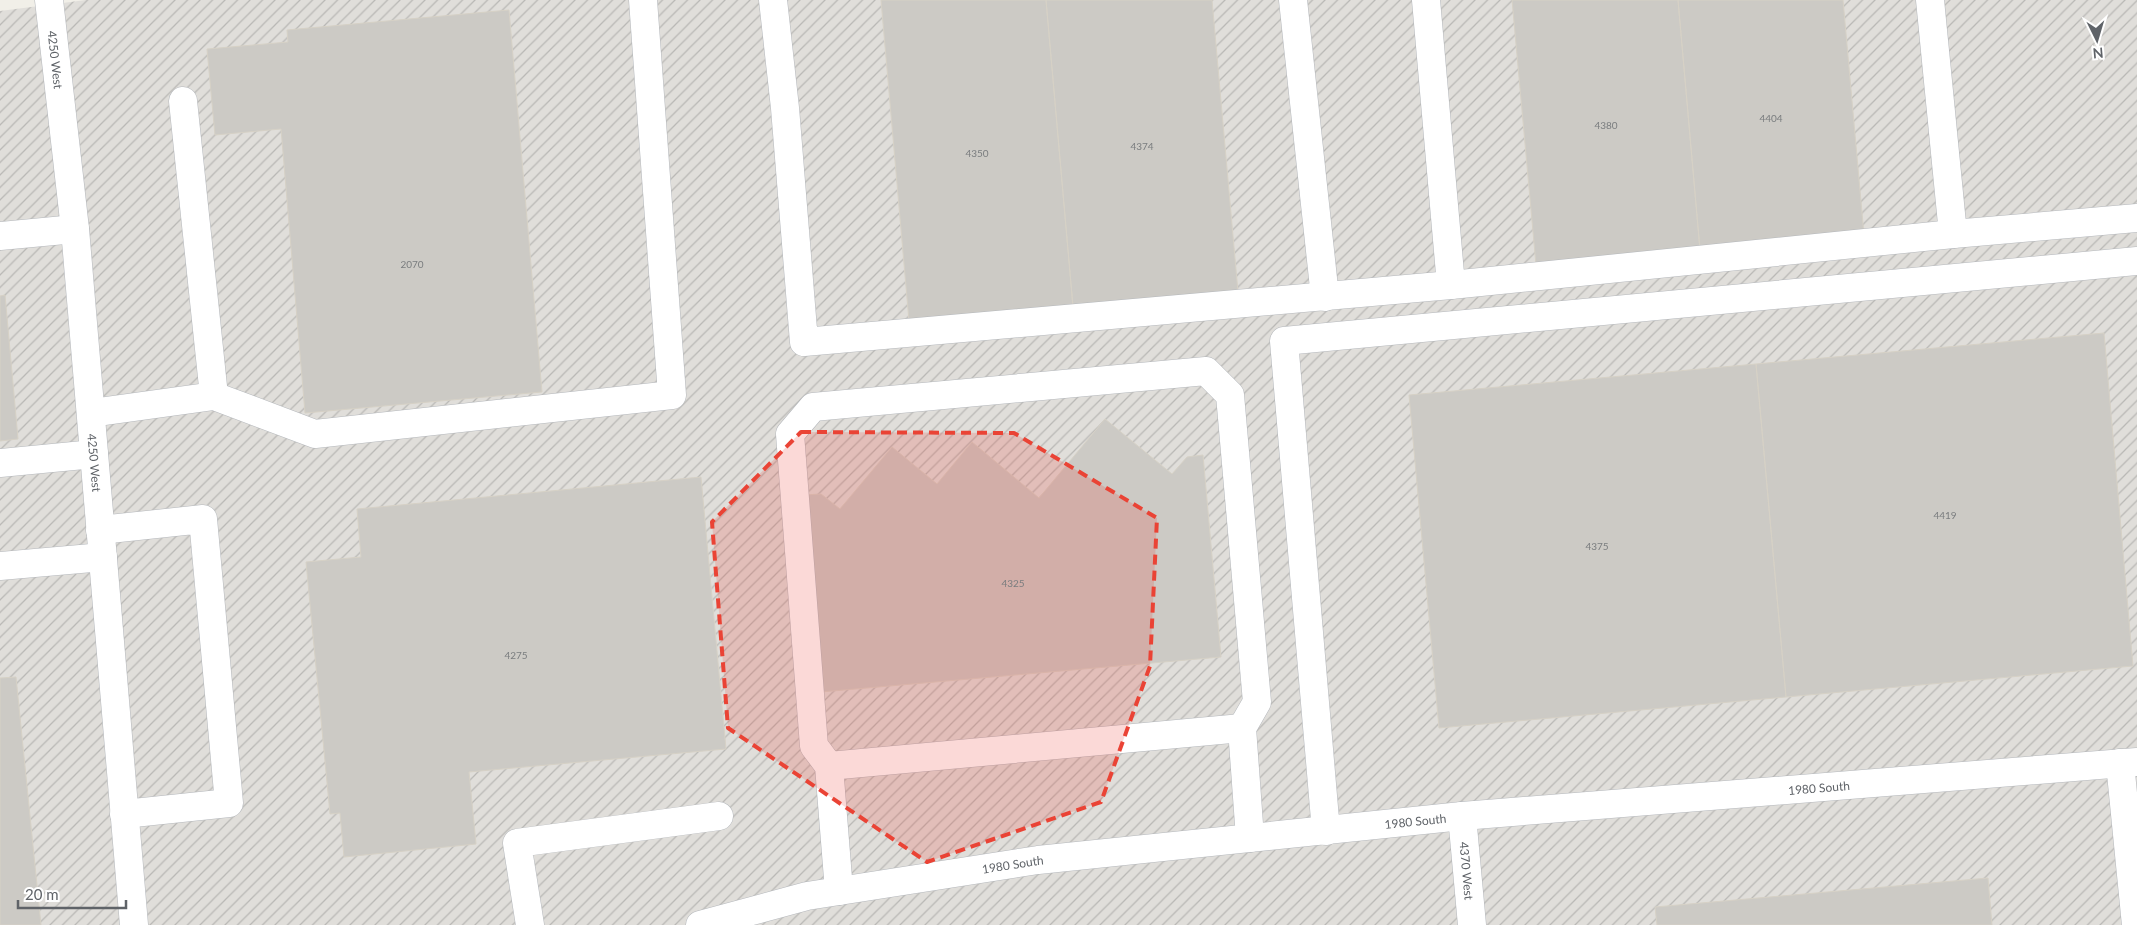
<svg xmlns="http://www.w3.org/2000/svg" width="2137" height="925" viewBox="0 0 2137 925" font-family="Lato,sans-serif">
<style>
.industrial{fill:url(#industrial-furrows)}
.building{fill:#cccac5;stroke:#d6d1c6}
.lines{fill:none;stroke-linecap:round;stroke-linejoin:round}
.minor-casing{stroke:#b5b8bc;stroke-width:29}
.minor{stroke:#fff;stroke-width:28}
.marked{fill:#ea4335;fill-opacity:0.2;stroke:#ea4335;stroke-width:4;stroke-dasharray:10 6;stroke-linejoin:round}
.labels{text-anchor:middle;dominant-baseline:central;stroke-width:5;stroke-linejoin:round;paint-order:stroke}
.number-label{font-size:10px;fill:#7a7d7f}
.street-label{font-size:12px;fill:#5f6368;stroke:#fff}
</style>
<defs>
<pattern id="industrial-furrows" width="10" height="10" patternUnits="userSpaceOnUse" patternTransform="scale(1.25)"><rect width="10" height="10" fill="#e0deda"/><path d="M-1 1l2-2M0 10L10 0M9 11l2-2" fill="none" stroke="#b9b8b5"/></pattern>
</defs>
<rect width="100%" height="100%" fill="#f1efe8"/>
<path class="industrial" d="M86,0H2137V925H0V11Z"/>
<path class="building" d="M881,0H1046L1073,307L909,321Z
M1046,0H1212L1238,292L1073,307Z
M1512,0H1678L1700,250L1536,265Z
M1678,0H1843L1864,235L1700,250Z
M509,10L542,392L305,413L281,129L215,135L207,49L288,42L287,30Z
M5,295L18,439L0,441V296Z
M2104,333L2133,666L1786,697L1756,364Z
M1756,364L1786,697L1439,728L1409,395Z
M1105,419L1172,474L1187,457L1203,455L1221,657L821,692L804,495L821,494L840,509L892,447L937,484L972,442L1039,498Z
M701,477L726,749L469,772L476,844L344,857L340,813L330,814L306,562L361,557L357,509Z
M16,677L41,925H0V678Z
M1988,878L1992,925H1657L1655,907Z"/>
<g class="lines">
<defs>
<g id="minor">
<path id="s1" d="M49,0L75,229L134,925"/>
<path d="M773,0L785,108L804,342L1451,285L1953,234L2137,218"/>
<path d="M1293,0L1325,297"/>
<path d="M1426,0L1451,285"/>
<path d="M1930,0L1953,234"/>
<path d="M183,101L214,396"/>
<path d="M0,236L75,229"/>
<path d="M91,413L214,396L315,434L672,395L643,0"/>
<path d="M0,463L94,454"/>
<path d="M100,530L203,519L229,803L124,814"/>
<path d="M0,566L103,557"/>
<path d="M2120,763L2136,925"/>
<path d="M829,766L1242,728"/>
<path id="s2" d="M1462,816L1472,925"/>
<path d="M1326,831L1284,341L2137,261"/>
<path d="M839,891L829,766L814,746L790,434L813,407L1206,371L1230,395L1257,702L1242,728L1250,838"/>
<path d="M530,925L517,843L719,816"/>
<path id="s3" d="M700,925L807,896L1038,860L1462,816L2137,762"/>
</g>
</defs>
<use href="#minor" class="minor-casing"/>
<use href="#minor" class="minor"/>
</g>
<path class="marked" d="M801,432L1014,433L1157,518L1150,666L1101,802L927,862L728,728L712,522Z"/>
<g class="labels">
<g class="number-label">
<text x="1771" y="118">4404</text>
<text x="1606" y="125">4380</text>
<text x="1142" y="146">4374</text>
<text x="977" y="153">4350</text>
<text x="412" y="264">2070</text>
<text x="1945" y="515">4419</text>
<text x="1597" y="546">4375</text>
<text x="1013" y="583">4325</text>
<text x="516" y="655">4275</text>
</g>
<g class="street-label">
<text stroke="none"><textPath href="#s1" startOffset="60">4250 West</textPath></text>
<text stroke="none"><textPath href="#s1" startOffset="465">4250 West</textPath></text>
<text stroke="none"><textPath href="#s3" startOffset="1129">1980 South</textPath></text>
<text stroke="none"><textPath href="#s3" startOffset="724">1980 South</textPath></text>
<text stroke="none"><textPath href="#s3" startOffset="319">1980 South</textPath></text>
<text stroke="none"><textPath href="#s2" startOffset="55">4370 West</textPath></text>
</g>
</g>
<g transform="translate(2097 40) rotate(175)" stroke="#ffffff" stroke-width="4" paint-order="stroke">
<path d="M0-4L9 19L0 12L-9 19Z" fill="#5f6368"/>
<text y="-8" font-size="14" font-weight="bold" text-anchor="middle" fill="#5f6368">N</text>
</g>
<path d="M18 900v8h108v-8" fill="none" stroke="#5f6368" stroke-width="2.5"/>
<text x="25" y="900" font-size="15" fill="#5f6368" stroke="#ffffff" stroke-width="4" paint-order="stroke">20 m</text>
</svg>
